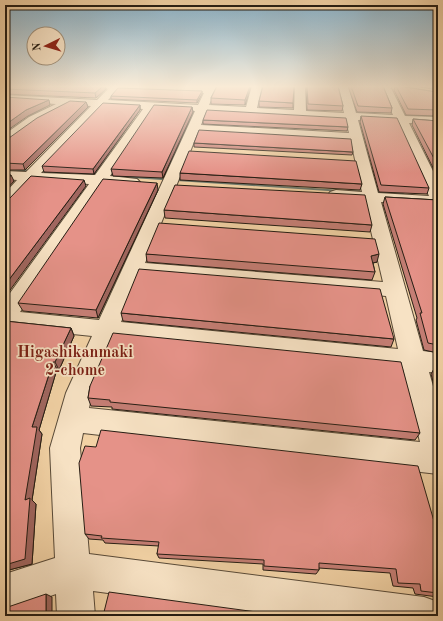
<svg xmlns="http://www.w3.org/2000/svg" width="443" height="621" viewBox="0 0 443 621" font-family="'Old Standard TT',serif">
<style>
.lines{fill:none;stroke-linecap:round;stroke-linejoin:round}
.stream{fill:#6c796e;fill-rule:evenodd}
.minor-casing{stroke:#584a38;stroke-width:2}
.minor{fill:#f7e2c4;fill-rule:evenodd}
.wall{fill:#c57e75;stroke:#251d13}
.shaded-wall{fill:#a0665f;stroke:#251d13}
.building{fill:#e59288;stroke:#251d13}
.labels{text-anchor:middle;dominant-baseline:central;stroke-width:3.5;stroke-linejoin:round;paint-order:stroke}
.neighbourhood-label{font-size:16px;font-weight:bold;fill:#7a1f14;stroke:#f7e2c4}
</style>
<rect width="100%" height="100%" fill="#f2d2a5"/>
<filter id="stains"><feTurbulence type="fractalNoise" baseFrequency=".005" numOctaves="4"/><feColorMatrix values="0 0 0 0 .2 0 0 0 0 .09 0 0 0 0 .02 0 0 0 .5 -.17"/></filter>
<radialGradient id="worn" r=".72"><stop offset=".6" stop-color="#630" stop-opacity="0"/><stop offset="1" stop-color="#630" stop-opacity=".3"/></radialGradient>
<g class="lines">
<path class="stream" d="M5,168L51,171L53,172L51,173L5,170Z
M85,173L343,190L345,191L343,192L86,175L84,174Z
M350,190L403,193L405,194L403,195L352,192H350Z"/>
<defs>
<path id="minor" d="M103,86H217L209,105L246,107L252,86H262L257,108L294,110L295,86H305L306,111L344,113L338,86H348L356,113L393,115L380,86H390L405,116L438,117V125L409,123L438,181V206L381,202L423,351L438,353V373L429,372L438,404V474L83,433L80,448L89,554L424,597L438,602V616H281L93,591L95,616H57L56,594L5,612V574L55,558L50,448L66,393L92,336L5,327V300L89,184L33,181L11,205L5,207V193L17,180L5,179V171L26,172L91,106L71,105L38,122L10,143L5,144V134L29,117L56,104L5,101V95L97,100L108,89ZM118,89L204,93L198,105L108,100ZM103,106L143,109L95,175L41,173ZM154,109L195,111L99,320L20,312L104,185L132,187L137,185L140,182L137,179L110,176ZM206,112L346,120L349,133L201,125ZM358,120L396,122L429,196L378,193ZM198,132L351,141L362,192L336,190L330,192L328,195L330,198L364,201L383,282L145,263ZM140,275L386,296L398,349L121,322ZM114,339L403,369L420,442L89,408L92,393Z"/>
</defs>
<use href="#minor" class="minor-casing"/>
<use href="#minor" class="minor"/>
</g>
<path class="wall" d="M5,86H105L106,89L96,98L5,94Z
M217,86H251L245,105L211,104V98Z
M306,86H338L343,106L342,111L307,110Z
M348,86H383L392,108L391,113L357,112Z
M395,86H399L436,92H438V116L406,115L394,90Z
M416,86H438V90Z
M202,91V94L197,103L111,99V96Z
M259,101L293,103V108L259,107Z
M86,102L88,107L25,170H5V139L9,138Z
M140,105V110L94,174L44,172L42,166Z
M192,107L193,112L163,178L113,176L111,169Z
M361,116L429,188L427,194L379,192L360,122Z
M413,119L438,121V178L412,125Z
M203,120L348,127L347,131L203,124Z
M194,143L353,152L352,155L194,147Z
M180,173L362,184L360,190L180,180Z
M158,190L98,318L23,311L18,303Z
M385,197L438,200V353L424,350L416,320L417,318L383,204Z
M164,210L372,225L370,232L165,218Z
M146,254L377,262L373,263L375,272L372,280L147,262Z
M121,313L394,339L391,347L123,321Z
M5,321L71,328L74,336L59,370L57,369L39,430L42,434L32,500L36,504L32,564L5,571Z
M435,367H438V401L431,374Z
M90,386L420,433L415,440L112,409V407L91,406L88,398Z
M85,534L438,535V597L415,594L413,588L393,586L390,573L319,568V570L316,574L263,570V564L159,558L157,554L159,546L105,543L103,540L89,539Z"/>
<path class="shaded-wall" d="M103,86H105L106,89L96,98L95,93Z
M250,86H251L245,105V100Z
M202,91V94L197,103V100Z
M49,100L50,105L28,116L5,132V125L26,110Z
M86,102L88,107L25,170L23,164Z
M140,105V110L94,174L93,169Z
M192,107L193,112L163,178L162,172Z
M11,175L14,181L5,191V182Z
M84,180L86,186L5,297V285Z
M157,183L158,190L98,318L96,310Z
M379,254L377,262L368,264L371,256Z
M71,328L74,336L59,370L55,362Z
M53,362L57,369L39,430L42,434L32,500L36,504L32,564L5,571V565L25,500L32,427Z
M46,594L52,597V616H46Z"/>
<path class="building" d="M5,86H103L95,93L5,89Z
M217,86H250L245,100L211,98Z
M263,86H294L293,103L259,101Z
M307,86H338L343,106L308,104Z
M351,86H383L392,108L358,106Z
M396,86H399L436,92H438V110L408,109Z
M118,88L202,91L197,100L111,96Z
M5,97L49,100L26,110L5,125Z
M70,101L86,102L23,164L5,163V139L9,138L37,118Z
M103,103L140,105L93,169L42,166Z
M154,105L192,107L162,172L111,169Z
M207,110L346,118L348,127L203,120Z
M361,116L397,118L429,188L381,185Z
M413,119L438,121V166Z
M199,130L351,139L353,152L194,143Z
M189,151L356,161L362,184L180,173Z
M5,174L11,175L5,182Z
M31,176L84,180L5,285V201L9,199Z
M103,179L157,183L96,310L18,303Z
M175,185L365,195L372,225L164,210Z
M385,197L438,200V345L428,343L420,313H422Z
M159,223L375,239L379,254L371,256L375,272L146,254Z
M139,269L380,289L394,339L121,313Z
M5,321L71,328L55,362H53L32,427H37L25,500L30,498L25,559L5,565Z
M113,333L401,362L420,433L110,402V400L88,398L90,386Z
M435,367H438V376Z
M101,430L418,466L438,535V593L421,591L420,584L398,583L396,569L319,563V570L264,566V560L157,554L159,542L101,538L102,536L85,534L79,463L85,446L96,447Z
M109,592L286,616H103Z
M46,594V616H5V608Z
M332,615L342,616H332Z"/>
<linearGradient id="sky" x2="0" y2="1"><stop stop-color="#89b5cf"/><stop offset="0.5" stop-color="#f9ebd6"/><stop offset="1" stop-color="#f9ebd6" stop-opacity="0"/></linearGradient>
<rect width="443" height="173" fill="url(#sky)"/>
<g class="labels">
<g class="neighbourhood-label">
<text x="75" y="353">Higashikanmaki<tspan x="75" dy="18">2-chome</tspan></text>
</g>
</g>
<rect width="443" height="621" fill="none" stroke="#f2d2a5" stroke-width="20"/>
<rect x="6" y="6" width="431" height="609" fill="none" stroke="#251d13" stroke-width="2"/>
<rect x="10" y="10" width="423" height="601" fill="none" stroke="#251d13"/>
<g transform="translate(46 46) rotate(265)"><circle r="19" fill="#f7e2c4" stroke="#a3937d"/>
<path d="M0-3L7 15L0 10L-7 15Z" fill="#8f2418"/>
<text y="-6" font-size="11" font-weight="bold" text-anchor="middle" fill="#251d13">N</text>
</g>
<rect width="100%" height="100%" filter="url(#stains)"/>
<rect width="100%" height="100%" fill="url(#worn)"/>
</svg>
